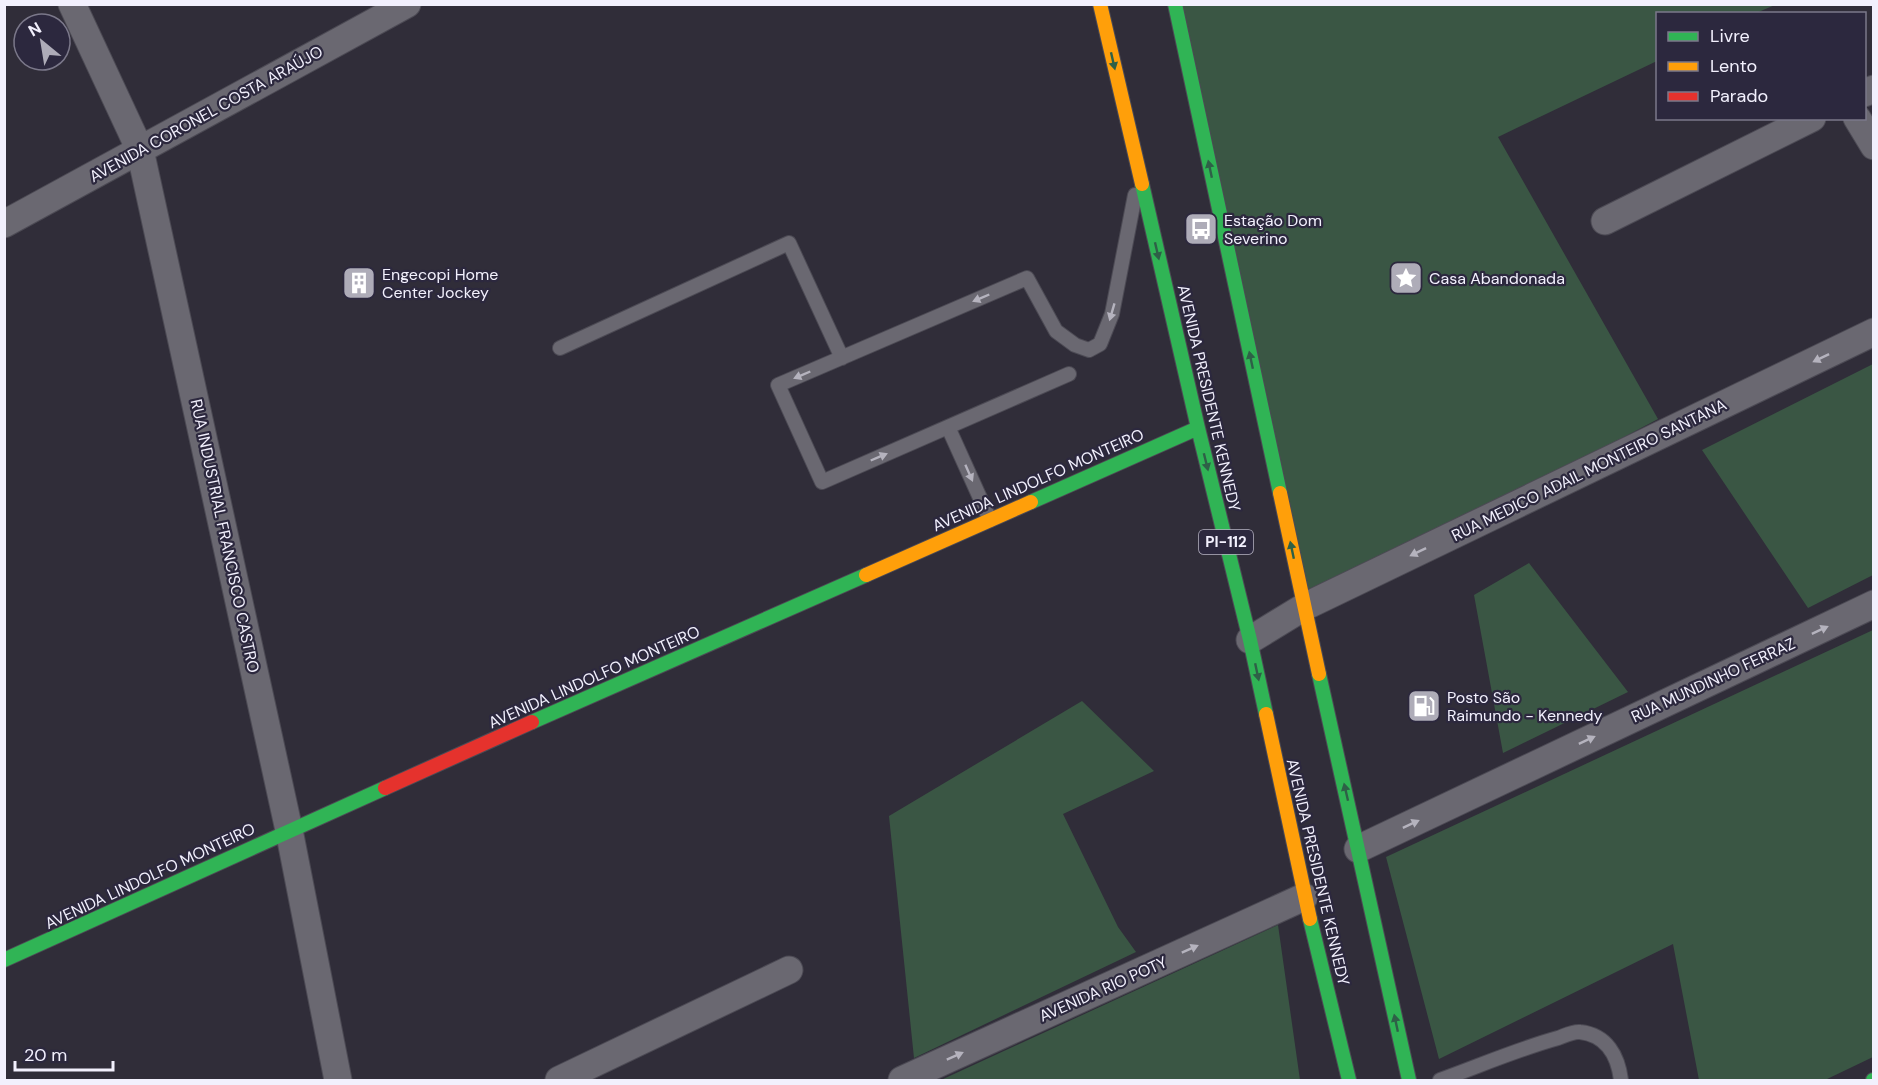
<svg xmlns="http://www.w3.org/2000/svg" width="1878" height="1085" viewBox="0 0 1878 1085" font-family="'DM Sans',sans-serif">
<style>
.green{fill:#3a5644}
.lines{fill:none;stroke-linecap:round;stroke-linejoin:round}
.lane-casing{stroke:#4c4a54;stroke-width:16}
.street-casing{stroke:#4c4a54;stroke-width:29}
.fast-casing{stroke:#4c4a54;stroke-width:16}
.slow-casing{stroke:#4c4a54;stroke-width:16}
.jam-casing{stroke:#4c4a54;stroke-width:16}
.lane{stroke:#6a6871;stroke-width:14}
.street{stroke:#6a6871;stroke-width:27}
.fast{stroke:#30b455;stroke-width:14}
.slow{stroke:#ff9f0a;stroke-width:14}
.jam{stroke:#e5322d;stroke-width:14}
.oneway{fill:#2e6047}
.oneway2{fill:#b5b3be}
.labels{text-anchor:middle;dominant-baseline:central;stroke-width:4.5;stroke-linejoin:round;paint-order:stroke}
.shield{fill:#2c283e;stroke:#b7b4c4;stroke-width:1.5}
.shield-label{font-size:15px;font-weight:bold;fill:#f2f0fd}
.street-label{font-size:16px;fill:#f2f0fd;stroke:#2c283e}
.poi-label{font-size:16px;fill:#f2f0fd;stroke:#2c283e;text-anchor:start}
</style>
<rect width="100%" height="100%" fill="#302d39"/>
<path class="green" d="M1175,5H1775L1756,13L1658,14L1657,61L1498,137L1658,419L1304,607Z
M1873,364V575L1808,608L1702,450Z
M1529,563L1628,692L1503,753L1474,595Z
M1873,630V1057L1825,1080H1699L1673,944L1439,1059L1386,857Z
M1082,701L1154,771L1063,814L1118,927L1136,952L914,1058L889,816Z
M1278,925L1300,1080H941Z"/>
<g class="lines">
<defs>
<path id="lane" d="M560,348L789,243L842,358
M1069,374L822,482L778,385L1027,278L1056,331L1075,345L1089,350L1100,344L1112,314L1135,195
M948,427L990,520
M1440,1080C1479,1066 1518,1049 1558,1038C1564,1036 1573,1031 1580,1032C1607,1035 1618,1056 1621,1080"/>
<path id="street" d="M72,4L140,150L289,830L338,1080
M1864,93L1874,89
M1857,118L1874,146
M1605,221L1812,118
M4,224L407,4
M1250,640L1304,607L1874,332
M1358,849L1874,604
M559,1080L789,970
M902,1080L1304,897"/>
<path id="fast" d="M1175,4L1280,493
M1142,184L1198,428L1250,640L1266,714
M1031,502L1198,428
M1319,674L1409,1080
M532,722L866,575
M1310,919L1349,1080
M4,960L385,788
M1873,1080H1874"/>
<path id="slow" d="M1100,4L1142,184
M1280,493L1319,674
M866,575L1031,502
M1266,714L1310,919"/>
<path id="jam" d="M385,788L532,722"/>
</defs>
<use href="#lane" class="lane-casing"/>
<use href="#street" class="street-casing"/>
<use href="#fast" class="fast-casing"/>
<use href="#slow" class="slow-casing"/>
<use href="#jam" class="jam-casing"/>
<use href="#lane" class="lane"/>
<use href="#street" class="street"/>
<use href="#fast" class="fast"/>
<use href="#slow" class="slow"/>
<use href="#jam" class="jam"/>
</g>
<defs><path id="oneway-solid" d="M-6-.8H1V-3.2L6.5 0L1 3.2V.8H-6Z" transform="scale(1.5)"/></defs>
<g class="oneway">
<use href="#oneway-solid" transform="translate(1113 61) rotate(77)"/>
<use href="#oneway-solid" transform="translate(1210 169) rotate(-102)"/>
<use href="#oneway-solid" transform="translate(1157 251) rotate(77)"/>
<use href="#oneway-solid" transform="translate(1251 360) rotate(-102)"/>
<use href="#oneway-solid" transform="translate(1206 462) rotate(76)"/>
<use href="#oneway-solid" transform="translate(1292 550) rotate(-102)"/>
<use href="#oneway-solid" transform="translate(1257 672) rotate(78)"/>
<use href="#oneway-solid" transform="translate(1346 792) rotate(-103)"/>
<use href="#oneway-solid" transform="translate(1396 1023) rotate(-102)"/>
</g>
<g class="oneway2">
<use href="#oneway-solid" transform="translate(981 298) rotate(157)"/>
<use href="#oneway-solid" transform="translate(1112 312) rotate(106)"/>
<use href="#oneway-solid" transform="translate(1821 358) rotate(154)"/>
<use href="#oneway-solid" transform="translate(802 375) rotate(157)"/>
<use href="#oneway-solid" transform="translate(879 457) rotate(-23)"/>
<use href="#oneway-solid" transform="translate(969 473) rotate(66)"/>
<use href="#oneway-solid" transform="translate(1418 552) rotate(154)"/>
<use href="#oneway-solid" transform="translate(1820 630) rotate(-25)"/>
<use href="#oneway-solid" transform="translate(1587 740) rotate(-25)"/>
<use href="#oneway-solid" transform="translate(1411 824) rotate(-25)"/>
<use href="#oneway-solid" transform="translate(1190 949) rotate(-24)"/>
<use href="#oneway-solid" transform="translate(955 1056) rotate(-24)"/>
</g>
<defs>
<symbol id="bus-square" viewBox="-11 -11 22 22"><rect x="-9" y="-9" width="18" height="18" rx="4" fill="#aeacb8" stroke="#2c283e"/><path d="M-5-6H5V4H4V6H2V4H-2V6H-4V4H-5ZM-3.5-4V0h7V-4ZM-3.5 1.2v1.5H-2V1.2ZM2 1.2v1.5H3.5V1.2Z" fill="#fff"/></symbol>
<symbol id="sight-square" viewBox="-11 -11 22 22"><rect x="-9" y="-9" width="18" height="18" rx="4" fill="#aeacb8" stroke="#2c283e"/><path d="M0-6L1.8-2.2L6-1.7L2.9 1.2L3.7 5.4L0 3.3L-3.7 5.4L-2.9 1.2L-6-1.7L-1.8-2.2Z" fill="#fff"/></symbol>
<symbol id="building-square" viewBox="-11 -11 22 22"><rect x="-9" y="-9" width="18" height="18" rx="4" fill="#aeacb8" stroke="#2c283e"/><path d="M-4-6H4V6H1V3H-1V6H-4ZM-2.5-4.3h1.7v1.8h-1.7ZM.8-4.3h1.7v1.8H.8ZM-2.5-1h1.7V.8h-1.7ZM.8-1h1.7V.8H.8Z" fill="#fff"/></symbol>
<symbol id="fuel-square" viewBox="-11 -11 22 22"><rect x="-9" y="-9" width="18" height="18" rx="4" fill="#aeacb8" stroke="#2c283e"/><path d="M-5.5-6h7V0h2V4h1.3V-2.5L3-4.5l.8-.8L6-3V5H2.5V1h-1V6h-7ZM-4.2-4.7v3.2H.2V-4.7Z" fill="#fff"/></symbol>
</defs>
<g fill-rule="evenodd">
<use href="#bus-square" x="1182" y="210" width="38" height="38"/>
<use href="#sight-square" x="1387" y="259" width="38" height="38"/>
<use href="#building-square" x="340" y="264" width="38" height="38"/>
<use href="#fuel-square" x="1405" y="687" width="38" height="38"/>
</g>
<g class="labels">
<rect class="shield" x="1199" y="530" width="54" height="24" rx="4.5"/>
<g class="shield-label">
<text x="1226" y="542">PI-112</text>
</g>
<g class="street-label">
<text transform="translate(206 114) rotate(-29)">AVENIDA CORONEL COSTA ARAÚJO</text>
<text transform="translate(1209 398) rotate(77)">AVENIDA PRESIDENTE KENNEDY</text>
<text transform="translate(1589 470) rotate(-26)">RUA MEDICO ADAIL MONTEIRO SANTANA</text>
<text transform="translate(1038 480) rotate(-24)">AVENIDA LINDOLFO MONTEIRO</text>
<text transform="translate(225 536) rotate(78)">RUA INDUSTRIAL FRANCISCO CASTRO</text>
<text transform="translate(594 677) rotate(-24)">AVENIDA LINDOLFO MONTEIRO</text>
<text transform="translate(1713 680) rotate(-25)">RUA MUNDINHO FERRAZ</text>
<text transform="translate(1318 872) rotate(77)">AVENIDA PRESIDENTE KENNEDY</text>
<text transform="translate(150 876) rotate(-25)">AVENIDA LINDOLFO MONTEIRO</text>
<text transform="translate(1103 989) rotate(-24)">AVENIDA RIO POTY</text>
</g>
<g class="poi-label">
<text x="1224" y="220">Estação Dom<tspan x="1224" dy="18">Severino</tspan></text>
<text x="382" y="274">Engecopi Home<tspan x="382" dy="18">Center Jockey</tspan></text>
<text x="1429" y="278">Casa Abandonada</text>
<text x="1447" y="697">Posto São<tspan x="1447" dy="18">Raimundo - Kennedy</tspan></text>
</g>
</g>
<rect width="1878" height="1085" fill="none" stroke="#f2f0fd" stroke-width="12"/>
<rect x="1656" y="12" width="210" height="108" fill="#2c283e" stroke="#7b788a" stroke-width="1.5"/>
<rect x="1668" y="32" width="30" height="9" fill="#30b455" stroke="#7b788a" stroke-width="1.5"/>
<text x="1710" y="42" font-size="18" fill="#f2f0fd">Livre</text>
<rect x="1668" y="62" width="30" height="9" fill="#ff9f0a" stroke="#7b788a" stroke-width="1.5"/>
<text x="1710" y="72" font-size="18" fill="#f2f0fd">Lento</text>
<rect x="1668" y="92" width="30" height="9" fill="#e5322d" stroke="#7b788a" stroke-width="1.5"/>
<text x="1710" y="102" font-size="18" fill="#f2f0fd">Parado</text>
<g transform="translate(42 42) rotate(330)"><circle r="28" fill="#2c283e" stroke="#7b788a" stroke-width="1.5"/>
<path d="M0-4.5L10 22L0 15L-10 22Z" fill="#aeacb8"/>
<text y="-9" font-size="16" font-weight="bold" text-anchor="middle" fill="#f2f0fd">N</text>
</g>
<path d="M15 1061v9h98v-9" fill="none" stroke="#f2f0fd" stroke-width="3"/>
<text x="24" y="1061" font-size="18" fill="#f2f0fd" stroke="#2c283e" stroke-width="4.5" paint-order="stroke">20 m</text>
</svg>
